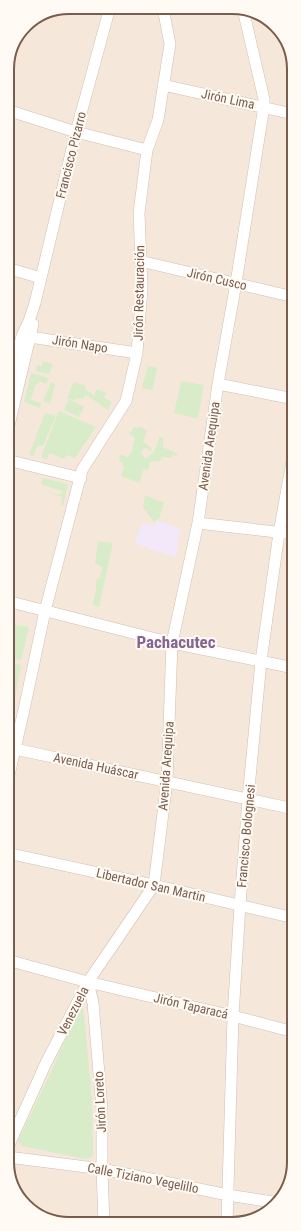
<svg xmlns="http://www.w3.org/2000/svg" width="301" height="1231" viewBox="0 0 301 1231" font-family="'Roboto Condensed',sans-serif">
<style>
.residential{fill:#f5e8da}
.education{fill:#f3e8fa}
.green{fill:#d8ecc9}
.lines{fill:none;stroke-linecap:round;stroke-linejoin:round}
.minor-casing{stroke:#d1beb0;stroke-width:12}
.minor{stroke:#fff;stroke-width:11}
.labels{text-anchor:middle;dominant-baseline:central;stroke-width:4;stroke-linejoin:round;paint-order:stroke}
.street-label{font-size:13px;fill:#7a5c4d;stroke:#fffaf3}
.district-label{font-size:17px;font-weight:bold;fill:#846695;stroke:#fffaf3}
.rim{fill:none;stroke:#7a5c4d;stroke-width:2}
</style>
<rect width="100%" height="100%" fill="#fdf6ec"/>
<path class="residential" d="M69,7L248,9L279,28L293,60L294,1166L279,1203L241,1223H56L22,1203L8,1171L7,65L25,25Z"/>
<path class="education" d="M157,520L180,529L176,558L135,543L142,523L155,526Z"/>
<path class="green" d="M42,361L53,364L49,374L36,371L37,365L42,366Z
M148,366L157,368L153,390L142,388Z
M31,373L49,378L46,384L39,381L38,384L35,385L31,400L41,403L40,408L24,402Z
M181,381L204,385L198,419L174,413Z
M51,382L55,385L50,404L43,401Z
M74,382L86,386L85,389L94,396L97,389L106,393L104,398L112,402L108,410C100,405 94,400 86,395L83,399L77,398L73,400L67,398Z
M69,399L84,407L79,417L64,410Z
M59,411L96,427L75,458L67,455L64,459L49,453L47,460L41,457Z
M45,413L56,416L43,446H37L34,456L29,455Z
M134,427L137,428L141,427L147,431L143,442L151,448V451L145,448L141,452L145,459C153,455 159,445 159,436L163,438V447C168,450 172,450 177,454V456L172,454V458L163,457L160,461L150,462L148,470L143,469L140,483L121,476L124,468L122,463L119,460L120,454L128,457L132,451L135,438L127,431L131,432Z
M43,478L68,484L63,506L61,505L62,497L52,494V493L60,495L62,491L41,484Z
M145,495L164,503L159,518L154,522L143,507Z
M98,541L113,543L99,607L92,605L96,592V580L99,579L103,567L95,564Z
M7,624L29,627L21,660L7,657Z
M7,662L21,665L7,743Z
M80,1006L82,1007L84,1013L92,1100L93,1157L85,1159L22,1146L18,1141L50,1074Z"/>
<g class="lines">
<defs>
<path id="minor" d="M163,85L293,114
M7,110L76,132L147,150
M140,261L294,297
M7,268L41,278
M23,336L137,353
M218,384L294,399
M7,391L22,336L29,321L35,303L76,132L110,7
M7,434L33,324
M7,460L81,478
M198,523L294,534
M7,601L172,643L294,668
M15,749L294,809
M7,784L25,705L45,611L82,470L126,401L137,353L142,288L139,213L147,150L158,120L170,44L163,8
M7,853L154,885L294,918
M7,960L88,982L233,1016L294,1032
M88,982L93,1003L102,1109V1169L104,1223
M8,1147L46,1063L88,982L154,885L167,781L172,643L198,523L218,384L236,283L264,106V99L243,9
M8,1157L102,1169L228,1195L279,1203
M227,1223L233,1016L240,905L248,799L261,661L279,533L294,450"/>
</defs>
<use href="#minor" class="minor-casing"/>
<use href="#minor" class="minor"/>
</g>
<g class="labels">
<g class="street-label">
<text transform="translate(228 99) rotate(12)">Jirón Lima</text>
<text transform="translate(71 155) rotate(-76)">Francisco Pizarro</text>
<text transform="translate(217 279) rotate(13)">Jirón Cusco</text>
<text transform="translate(139 293) rotate(-89)">Jirón Restauración</text>
<text transform="translate(80 344) rotate(9)">Jirón Napo</text>
<text transform="translate(209 446) rotate(-82)">Avenida Arequipa</text>
<text transform="translate(96 766) rotate(12)">Avenida Huáscar</text>
<text transform="translate(166 766) rotate(-86)">Avenida Arequipa</text>
<text transform="translate(246 836) rotate(-85)">Francisco Bolognesi</text>
<text transform="translate(151 885) rotate(13)">Libertador San Martin</text>
<text transform="translate(191 1006) rotate(13)">Jirón Taparacá</text>
<text transform="translate(73 1011) rotate(-63)">Venezuela</text>
<text transform="translate(100 1102) rotate(-93)">Jirón Loreto</text>
<text transform="translate(143 1178) rotate(11)">Calle Tiziano Vegelillo</text>
</g>
<g class="district-label">
<text x="176" y="642">Pachacutec</text>
</g>
</g>
<path d="M0 0H301V1231H0ZM69 14H232A55 55 0 0 1 287 69V1162A55 55 0 0 1 232 1217H69A55 55 0 0 1 14 1162V69A55 55 0 0 1 69 14Z" fill="#fffaf3" fill-rule="evenodd"/>
<path class="rim" d="M69 14H232A55 55 0 0 1 287 69V1162A55 55 0 0 1 232 1217H69A55 55 0 0 1 14 1162V69A55 55 0 0 1 69 14Z"/>
</svg>
